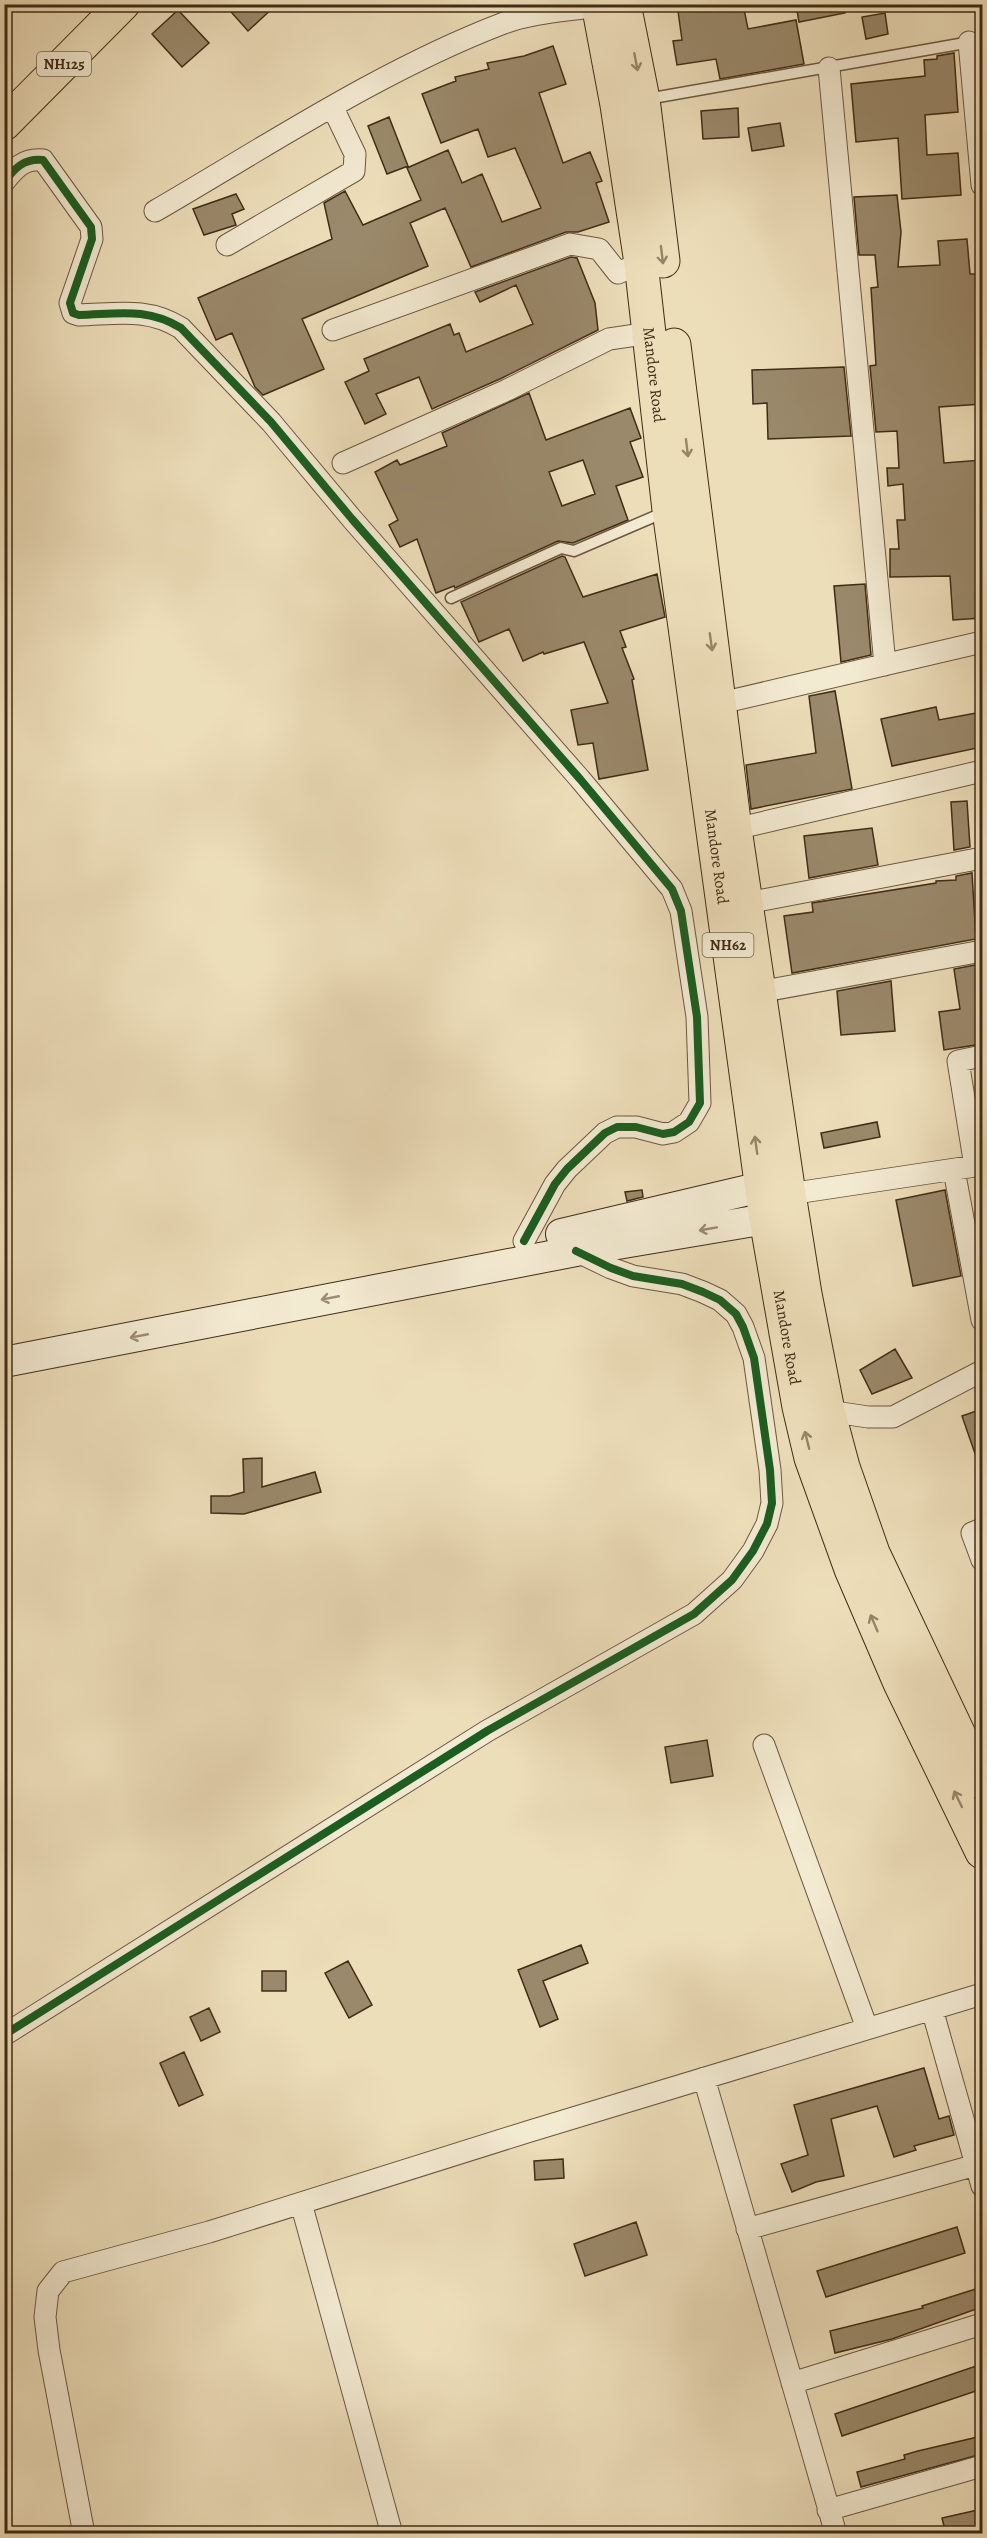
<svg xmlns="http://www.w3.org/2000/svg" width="987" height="2538" viewBox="0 0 987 2538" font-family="Alegreya,serif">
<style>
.building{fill:#9a896b;stroke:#402c16;stroke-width:1.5;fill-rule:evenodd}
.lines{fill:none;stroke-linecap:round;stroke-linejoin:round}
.lane-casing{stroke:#6b583f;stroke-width:13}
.street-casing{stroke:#6b583f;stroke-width:23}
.secondary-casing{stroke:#402c16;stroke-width:32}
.highway-casing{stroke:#402c16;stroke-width:35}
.lane{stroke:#f3ead2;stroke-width:10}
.street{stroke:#f3ead2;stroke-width:21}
.secondary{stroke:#f3ead2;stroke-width:30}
.highway{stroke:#eddeba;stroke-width:33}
.cycleway-casing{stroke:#f3ead2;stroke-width:11}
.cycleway{stroke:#1b5e20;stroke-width:8}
.oneway{stroke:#968568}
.oneway2{stroke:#9a8b74}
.labels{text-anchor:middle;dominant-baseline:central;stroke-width:4.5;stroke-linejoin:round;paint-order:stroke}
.shield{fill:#f3ead2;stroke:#76654e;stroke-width:1.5}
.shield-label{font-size:15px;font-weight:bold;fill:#402c16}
.street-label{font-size:16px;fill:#402c16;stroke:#f3ead2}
</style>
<rect width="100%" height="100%" fill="#eddeba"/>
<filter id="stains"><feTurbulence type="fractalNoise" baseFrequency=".00333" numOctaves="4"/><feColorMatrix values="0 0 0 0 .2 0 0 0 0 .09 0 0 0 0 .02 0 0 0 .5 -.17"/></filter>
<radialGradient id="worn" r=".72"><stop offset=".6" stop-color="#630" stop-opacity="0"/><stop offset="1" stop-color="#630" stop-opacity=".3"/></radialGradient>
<path class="building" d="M224,4H277L248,31Z
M677,4H743L748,29L796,20L804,64L720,79L716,59L677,65L673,41L682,40Z
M796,4H845V13L799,22Z
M178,10L209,43L182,67L152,34Z
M885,13L888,34L866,39L862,17Z
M553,46L566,84L539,93L563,163L590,152L602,181L596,183L609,222L578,232H566L471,267L445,208L410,223L428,266L302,319L324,369L263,395L255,387L232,333L216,340L198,298L332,239L324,203L345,191L363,225L421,200L407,168L448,150L462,183L482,174L502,222L541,208L515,148L488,157L478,129L441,143L422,94L456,81L455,77L489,69L487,63L524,56Z
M954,53L958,112L925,115L927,155L958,153L961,195L902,199L898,138L856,142L851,84L925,76L924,60L937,59V56Z
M738,108L739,137L703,139L701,111Z
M389,117L408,166L387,174L368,126Z
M780,123L784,146L752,151L748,128Z
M236,194L244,209L232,214L236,225L204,235L193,209Z
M897,195L901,232L898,267L940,265L938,241L967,239L970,274H977L982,332V404L939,407L944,463L982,460V618L953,620L950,576L890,577V549H899L897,520H905L903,484L888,486L887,468H899L897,431L876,432L870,366L876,365L871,288L878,287L875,255H859L854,197Z
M571,257L577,258L595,303L598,330L502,378L432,409L419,377L376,394L386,414L365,424L345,382L369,371L364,359L450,324L454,335L459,333L466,352L533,324L516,285L480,302L475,292Z
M844,367L851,436L768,439L767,403L753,404L752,370Z
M529,393L546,440L630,408L641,438L630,442L643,477L616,486L628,520L573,543L558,541L455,588L454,586L436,593L417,539L400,547L389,525L398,520L375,472L397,460L400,465L447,446L442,433ZM583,460L595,494L562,506L549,472Z
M562,556L565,557L583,597L657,574L665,617L620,631L626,647L622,648L634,679L632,680L648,770L599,779L593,743L578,745L571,710L608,703L584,642L544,654L543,652L523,661L509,629L479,642L461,602Z
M865,584L871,655L841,662L834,586Z
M835,691L852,789L751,809L746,765L816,753L809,696Z
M936,707L939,720L982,712V747L892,766L881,719Z
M967,801L970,847L954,850L951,802Z
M872,828L878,865L809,878L804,836Z
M972,873L976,939L792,973L784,916L813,912L812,903L936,883V881L956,880V876Z
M980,964L982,965V1044L944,1050L939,1012L960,1009L954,969Z
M891,981L895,1031L841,1035L837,991Z
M877,1122L880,1137L824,1148L821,1133Z
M642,1190L643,1197L627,1201L625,1192Z
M945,1190L961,1276L913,1286L896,1200Z
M895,1349L912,1378L872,1394L860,1370Z
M982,1409V1468H980L962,1416Z
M262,1458V1487L315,1472L321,1492L244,1514L211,1513V1496H230L244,1492L243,1459Z
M707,1740L713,1776L671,1783L665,1747Z
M581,1945L588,1963L543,1981L558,2019L540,2027L518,1970Z
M348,1961L372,2005L349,2018L325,1973Z
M262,1971H286V1991H262Z
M209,2008L220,2032L201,2041L190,2017Z
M184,2052L203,2095L179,2106L160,2063Z
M924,2068L939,2119L949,2116L954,2135L914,2146L916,2150L894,2157L877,2106L831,2119L844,2176L816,2182L792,2192L781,2164L808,2155L794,2105Z
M563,2159L564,2178L535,2180L534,2161Z
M636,2222L647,2255L585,2276L574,2244Z
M957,2227L965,2253L826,2297L817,2271Z
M982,2287V2307L892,2339L835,2353L830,2331L923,2308L922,2306Z
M982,2364V2389L842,2436L835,2414Z
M982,2436V2454L861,2487L857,2472L905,2459L904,2455L918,2451Z
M982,2509V2534H946L942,2518Z"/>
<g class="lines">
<defs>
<path id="lane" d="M647,99L982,40
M451,598L561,548L574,551L665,512"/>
<path id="street" d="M969,42L982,185
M829,68L885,665
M4,182C15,168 24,158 43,160L91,227L92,239L70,303L73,313L79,315C117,314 147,307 181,328L271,422L352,519L580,779L672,889L681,911L697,1017L700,1103L689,1122L674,1132L663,1134L636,1127H617L605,1133L567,1169L555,1184L524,1241
M155,211C267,146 383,69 504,23C534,12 567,11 598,6
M227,245L354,171L355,154L333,108
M333,330L570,244L599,249L618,273L641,263
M343,463L507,390L609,339L650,333
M708,706L982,642
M735,829L982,771
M747,903L982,858
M759,992L982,951
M975,1166L958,1061L982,1056
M954,1170L982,1320
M789,1194L982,1165
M828,1411L868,1417H893L982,1371
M982,1529L972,1533L982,1560
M764,1745L867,2028
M932,2009L982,2186
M4,2035L487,1731L694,1614L732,1580L753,1551L767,1524L772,1503L770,1470L754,1358L743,1327L736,1314L720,1300L703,1292L682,1284L633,1276L611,1268L576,1251
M704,2078L836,2534
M301,2203L392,2534
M747,2229L976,2165
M792,2383L982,2324
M828,2510L982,2466
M84,2534L49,2350L45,2317L48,2291L63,2272L209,2232L527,2132L982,1994"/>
<path id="secondary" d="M561,1234L761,1187
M4,1362L576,1251L766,1219"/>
<g id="highway">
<path id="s1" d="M598,4L617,105L641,263L669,510L766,1219L799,1407L811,1458L851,1569L900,1683L982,1852"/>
<path d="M624,4L643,99L663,261"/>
<path d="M4,124L123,4"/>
<path d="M674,345L735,829L789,1194L805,1294L828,1411L843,1467L873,1553L982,1783"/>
</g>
</defs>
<use href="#lane" class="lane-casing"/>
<use href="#street" class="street-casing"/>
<use href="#secondary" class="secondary-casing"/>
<use href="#highway" class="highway-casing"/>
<use href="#lane" class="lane"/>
<use href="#street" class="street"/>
<use href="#secondary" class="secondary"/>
<use href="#highway" class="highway"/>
<defs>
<path id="cycleway" d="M4,182C15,168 24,158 43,160L91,227L92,239L70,303L73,313L79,315C117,314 147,307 181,328L271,422L352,519L580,779L672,889L681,911L697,1017L700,1103L689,1122L674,1132L663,1134L636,1127H617L605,1133L567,1169L555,1184L524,1241
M4,2035L487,1731L694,1614L732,1580L753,1551L767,1524L772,1503L770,1470L754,1358L743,1327L736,1314L720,1300L703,1292L682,1284L633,1276L611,1268L576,1251"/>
</defs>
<use href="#cycleway" class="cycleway-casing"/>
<use href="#cycleway" class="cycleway"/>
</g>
<defs><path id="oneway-shaft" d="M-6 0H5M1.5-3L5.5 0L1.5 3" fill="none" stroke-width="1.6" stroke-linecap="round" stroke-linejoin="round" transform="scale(1.5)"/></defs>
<g class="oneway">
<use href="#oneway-shaft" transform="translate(636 62) rotate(79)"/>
<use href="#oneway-shaft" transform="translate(662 255) rotate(83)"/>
<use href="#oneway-shaft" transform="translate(687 448) rotate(83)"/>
<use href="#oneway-shaft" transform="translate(711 642) rotate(82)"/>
<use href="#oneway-shaft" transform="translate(756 1145) rotate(-98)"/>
<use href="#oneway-shaft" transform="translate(807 1440) rotate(-104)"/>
<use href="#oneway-shaft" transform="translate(874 1623) rotate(-113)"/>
<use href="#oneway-shaft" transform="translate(958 1799) rotate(-116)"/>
</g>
<g class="oneway2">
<use href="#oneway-shaft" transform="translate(708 1229) rotate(170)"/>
<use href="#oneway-shaft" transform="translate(330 1298) rotate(169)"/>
<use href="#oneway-shaft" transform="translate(139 1336) rotate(169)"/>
</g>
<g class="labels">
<g class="shield">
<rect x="37" y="52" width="54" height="24" rx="4.5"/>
<rect x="702.5" y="933" width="51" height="24" rx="4.5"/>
</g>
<g class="shield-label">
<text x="64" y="64">NH125</text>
<text x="728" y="945">NH62</text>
</g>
<g class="street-label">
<text stroke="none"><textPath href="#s1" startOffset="375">Mandore Road</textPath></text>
<text stroke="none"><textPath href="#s1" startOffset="861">Mandore Road</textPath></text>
<text stroke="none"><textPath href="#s1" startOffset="1347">Mandore Road</textPath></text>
</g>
</g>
<rect width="987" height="2538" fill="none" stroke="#eddeba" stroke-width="24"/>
<rect x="6" y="6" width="975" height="2526" fill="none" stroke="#402c16" stroke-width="3"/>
<rect x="12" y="12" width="963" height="2514" fill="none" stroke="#402c16" stroke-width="1.5"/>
<rect width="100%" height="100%" filter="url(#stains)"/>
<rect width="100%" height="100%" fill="url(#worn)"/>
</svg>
